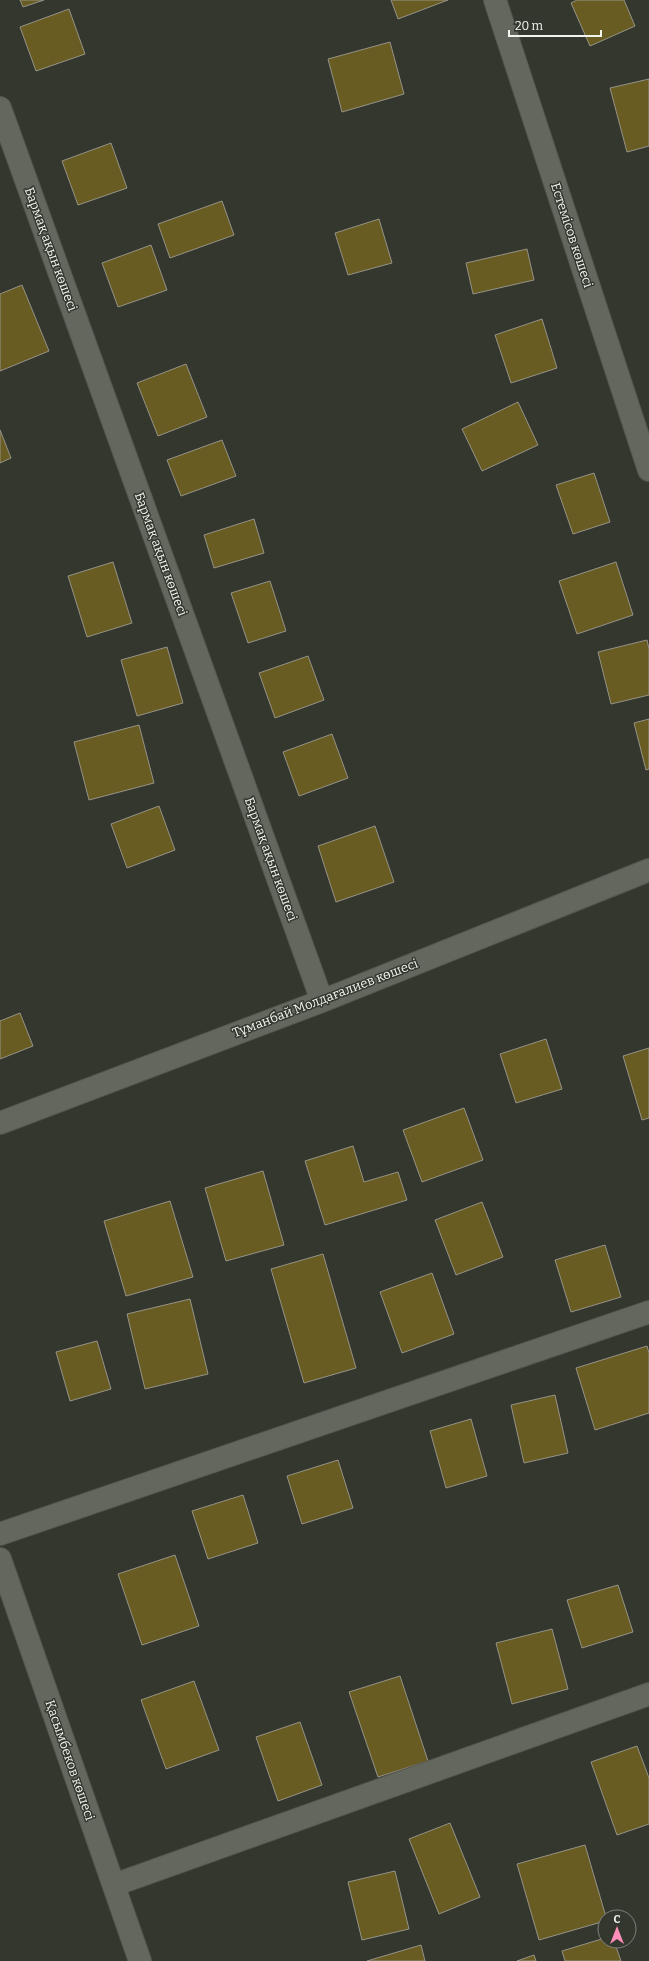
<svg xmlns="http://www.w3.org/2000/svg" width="649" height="1961" viewBox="0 0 649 1961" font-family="Bitter,serif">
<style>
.building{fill:#695c22;stroke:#959388}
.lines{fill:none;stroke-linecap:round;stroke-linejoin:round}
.minor-casing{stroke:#54564e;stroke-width:24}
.minor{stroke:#64675d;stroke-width:22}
.labels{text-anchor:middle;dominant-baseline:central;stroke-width:3;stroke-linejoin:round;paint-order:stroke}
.street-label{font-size:13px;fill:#f2f4ee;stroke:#34372e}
</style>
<rect width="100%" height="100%" fill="#34372e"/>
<path class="building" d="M20,0H44L23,7Z
M391,0H448L398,19Z
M577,0H624L635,26L590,46L571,3Z
M69,9L85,54L36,71L20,27Z
M390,42L404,94L342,112L328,59Z
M649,79V146L627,152L610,88Z
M111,143L127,188L78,205L62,161Z
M222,201L234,235L170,258L158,224Z
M379,219L392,263L348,275L335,233Z
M151,245L167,290L118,307L102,263Z
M527,249L534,280L473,294L466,263Z
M22,285L49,351L0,371V294Z
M542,319L557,368L511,383L495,335Z
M186,364L207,417L158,436L137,383Z
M518,402L538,445L482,471L462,429Z
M0,430L11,458L0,463Z
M222,440L236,476L181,496L167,460Z
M594,473L610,522L573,534L556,485Z
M254,519L264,553L214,568L204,535Z
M113,562L132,623L87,637L68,576Z
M616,562L633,615L577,634L559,581Z
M270,581L286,631L248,643L231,593Z
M647,640L649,649V695L611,704L598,652Z
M167,647L183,703L137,716L121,660Z
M308,656L324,700L275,718L259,673Z
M649,719V769L646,770L634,723Z
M139,725L154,783L89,800L74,742Z
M332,734L348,778L299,796L283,752Z
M159,806L175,850L127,868L111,824Z
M375,826L394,882L336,902L318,846Z
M20,1013L33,1046L0,1059V1021Z
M546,1039L562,1089L516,1103L500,1054Z
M649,1048V1118L642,1120L623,1056Z
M464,1108L483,1160L422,1182L403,1130Z
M353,1146L364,1182L398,1172L407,1200L325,1225L305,1161Z
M263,1171L284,1245L226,1261L205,1188Z
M170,1201L193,1277L126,1296L104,1221Z
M482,1202L503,1257L456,1275L435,1220Z
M605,1245L621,1297L571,1312L555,1260Z
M323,1254L356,1368L304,1383L271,1269Z
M432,1273L454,1334L402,1353L380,1292Z
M190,1299L208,1374L145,1389L127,1314Z
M97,1341L111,1389L70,1401L56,1352Z
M647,1346L649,1353V1413L595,1430L576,1368Z
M555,1395L568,1453L524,1463L511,1405Z
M471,1419L487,1476L446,1488L430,1431Z
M338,1460L353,1508L302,1524L287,1476Z
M243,1495L258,1543L208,1559L192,1511Z
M175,1555L199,1626L142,1645L118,1574Z
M618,1585L633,1632L582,1648L567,1600Z
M552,1629L568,1689L512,1704L496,1643Z
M400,1676L428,1761L378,1777L349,1692Z
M194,1681L219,1750L166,1769L141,1700Z
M300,1722L322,1785L278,1801L256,1737Z
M637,1746L649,1778V1824L617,1835L591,1762Z
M450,1823L480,1897L439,1914L409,1839Z
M585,1845L606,1917L605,1921L539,1940L517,1864Z
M395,1871L409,1929L362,1940L348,1882Z
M605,1938V1941H614L621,1961H565L562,1951Z
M421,1945L425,1961H367Z
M534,1955L536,1961H517Z"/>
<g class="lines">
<defs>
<path id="minor" d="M495,0L649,470
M0,108L322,1001
M0,1123L322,1001L649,870
M0,1534L649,1312
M0,1559L140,1961
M114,1885L649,1694"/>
</defs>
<use href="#minor" class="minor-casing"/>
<use href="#minor" class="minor"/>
</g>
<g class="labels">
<g class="street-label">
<text transform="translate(572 235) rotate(72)">Естемісов көшесі</text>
<text transform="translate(51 249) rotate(70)">Бармақ ақын көшесі</text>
<text transform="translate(161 554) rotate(70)">Бармақ ақын көшесі</text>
<text transform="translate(271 859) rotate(70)">Бармақ ақын көшесі</text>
<text transform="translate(325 998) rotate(-21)">Тұманбай Молдағалиев көшесі</text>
<text transform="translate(70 1760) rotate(71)">Қасымбеков көшесі</text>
</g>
</g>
<g transform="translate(617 1929)"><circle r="19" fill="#34372e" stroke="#80837b"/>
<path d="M0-3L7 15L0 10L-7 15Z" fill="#ff8eba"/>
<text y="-6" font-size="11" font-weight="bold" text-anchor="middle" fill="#f2f4ee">С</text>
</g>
<path d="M509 30v6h92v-6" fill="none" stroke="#f2f4ee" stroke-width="2"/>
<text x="515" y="30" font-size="12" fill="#f2f4ee" stroke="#34372e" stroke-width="3" paint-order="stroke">20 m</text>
</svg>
